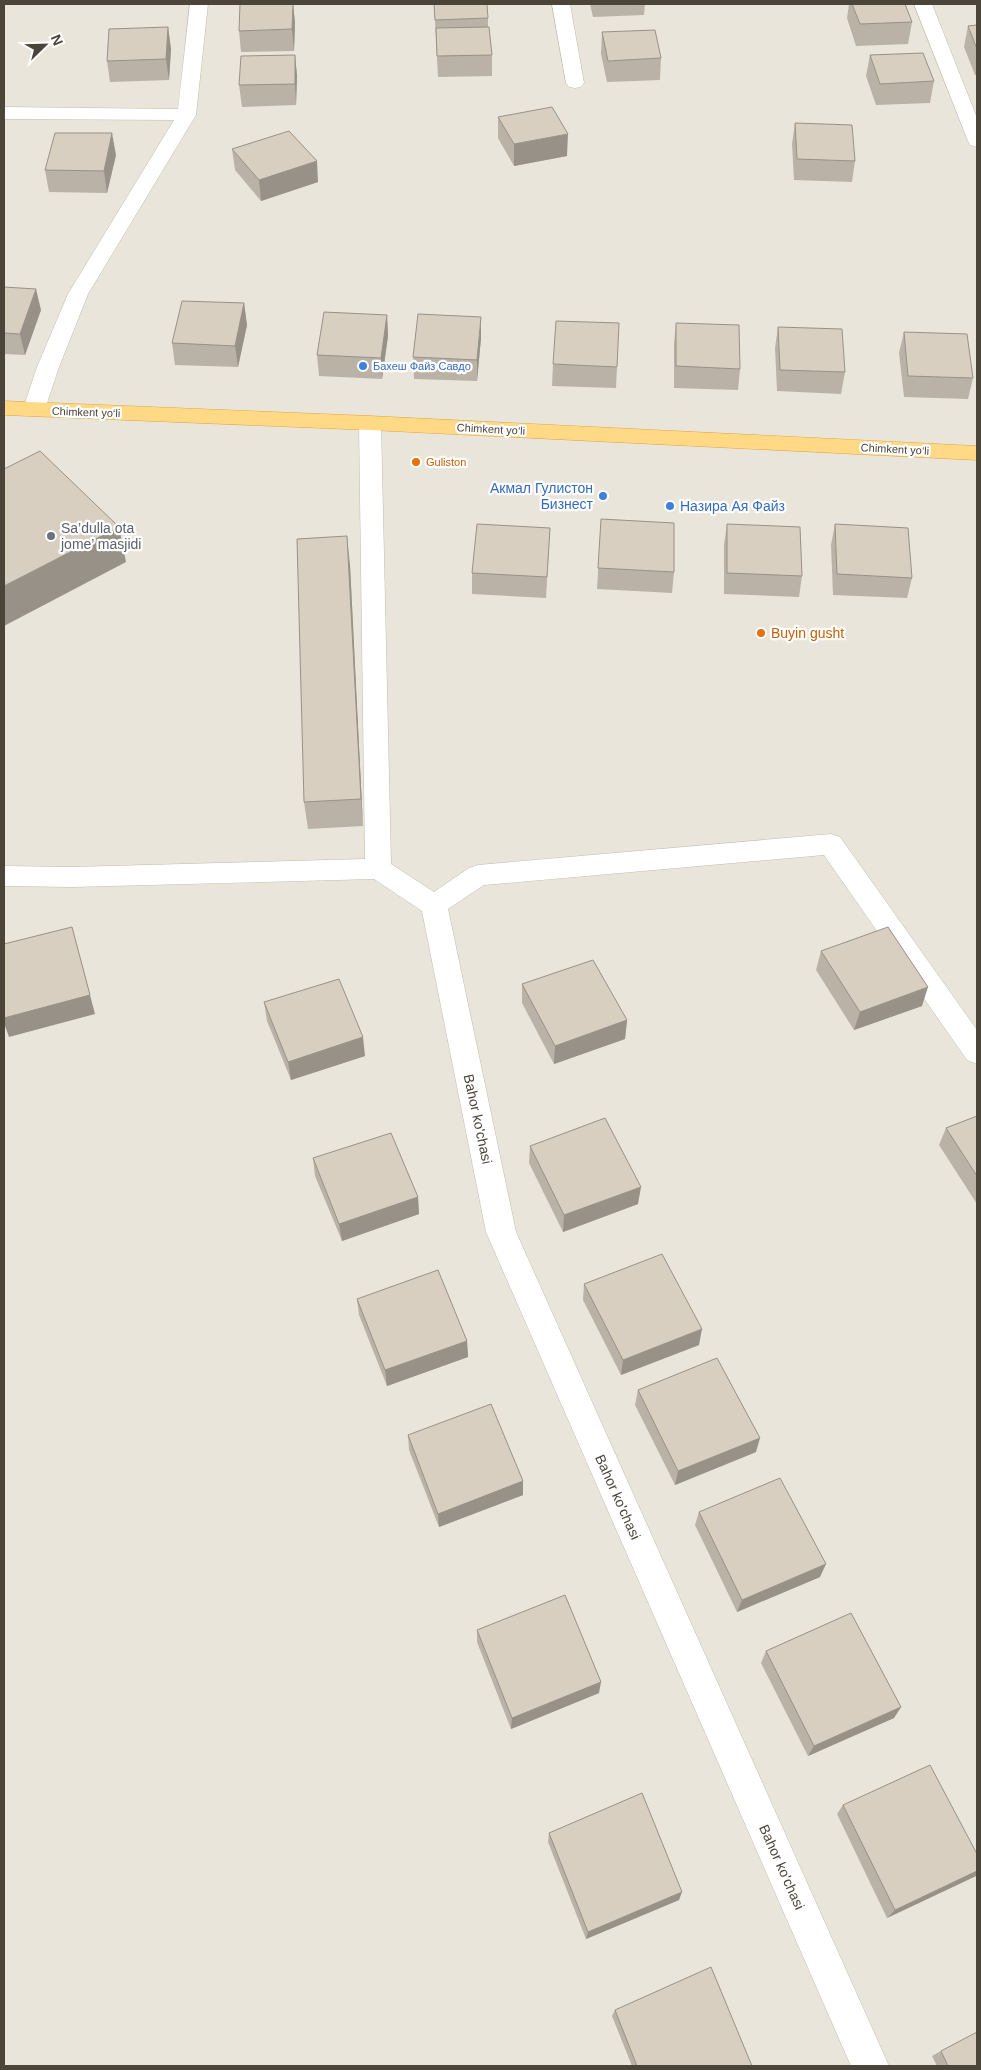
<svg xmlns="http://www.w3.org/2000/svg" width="981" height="2070" viewBox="0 0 981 2070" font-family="Helvetica,sans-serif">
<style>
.residential{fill:#eae5da}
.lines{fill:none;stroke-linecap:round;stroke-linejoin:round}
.minor-casing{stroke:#c2bbae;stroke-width:1}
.trunk-casing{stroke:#e0a43c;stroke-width:1}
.minor{fill:#fff;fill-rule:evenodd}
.trunk{fill:#ffd985;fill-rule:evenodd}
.wall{fill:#bab2a6}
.shaded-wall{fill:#979187}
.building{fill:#d8cfc1;stroke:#979187}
.shop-dot{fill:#3f7fe0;stroke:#fff;stroke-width:2}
.food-dot{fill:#e8710a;stroke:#fff;stroke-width:2}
.worship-dot{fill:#6b7280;stroke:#fff;stroke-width:2}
.labels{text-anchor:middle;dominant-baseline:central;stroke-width:4.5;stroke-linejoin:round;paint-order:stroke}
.far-shop-label{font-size:11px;fill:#366cbe;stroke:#fff;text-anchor:start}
.far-street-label{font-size:11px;fill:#4b4439;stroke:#fff}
.far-food-label{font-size:11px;fill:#c56008;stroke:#fff;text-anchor:start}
.shop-label{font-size:14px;fill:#366cbe;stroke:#fff;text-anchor:end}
.worship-label{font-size:14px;fill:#5b616d;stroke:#fff;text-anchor:start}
.food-label{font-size:14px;fill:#c56008;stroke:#fff;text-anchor:start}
.street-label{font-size:14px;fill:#4b4439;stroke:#fff}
</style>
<rect width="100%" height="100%" fill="#f6f3ec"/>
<path class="residential" d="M4,4H977V2066H4Z"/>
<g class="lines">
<defs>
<path id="minor" d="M190,4H208L196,115L88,294L59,367L45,409L42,414L34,416L26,414L23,409L37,367L68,294L174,120L4,119V107L178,109Z
M552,4H570L584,83L581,87L575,88L569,87L566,83Z
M914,4H932L977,118V147L970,145L968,141Z
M370,416L378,418L381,423L391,864L434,892L469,868L478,865L831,834L840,837L977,1030V1064L967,1060L824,855L484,885L448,909L516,1232L889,2066H851L486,1232L422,911L374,879L72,887L4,886V866L72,867L365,859L359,423L362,418Z"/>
<path id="trunk" d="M4,401L370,416L977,446V460L370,430L4,415Z"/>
</defs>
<use href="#minor" class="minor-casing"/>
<use href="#trunk" class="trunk-casing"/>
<use href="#minor" class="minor"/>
<use href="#trunk" class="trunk"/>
</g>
<path class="wall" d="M293,4L295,23L294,51L241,52L239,31Z
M434,4L488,18V27L492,55V76L438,77Z
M590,4H645L644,15L593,17Z
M849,4H905L912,22L908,44L856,46L847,18Z
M977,25V75H975L964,47L968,26Z
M168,27L171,49L169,80L110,82L107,61Z
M602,32L661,58L660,80L607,82L601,54Z
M295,55L297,76L296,105L242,107L239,85Z
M870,55L934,81L930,103L876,105L866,76Z
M498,117L567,156L514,166L498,138Z
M795,123L855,161L852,182L794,180L792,144Z
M232,149L318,182L261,201L235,170Z
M116,155L107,193L49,192L45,170Z
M4,287L41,310L25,355L4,354Z
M244,303L247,325L238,367L175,365L172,343Z
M387,315L388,336L382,379L319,376L317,355Z
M676,323L740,369L738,390L674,388V344Z
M778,327L845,372L841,394L777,391L775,348Z
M904,332L973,378L968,399L904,397L899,353Z
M481,338L477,381L414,379L413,357Z
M553,364L617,367L616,388L552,386Z
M601,519L674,572L672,593L597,589Z
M727,524L802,576L799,597L724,594V545Z
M835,524L912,578L907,598L833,595L831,545Z
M550,528L546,598L472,594V573Z
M350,565L363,826L308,829L304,802Z
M821,951L922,1006L854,1030L816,970Z
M522,984L627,1020L625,1039L554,1064L522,1003Z
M264,1002L365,1056L291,1080L267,1021Z
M977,1116V1204L939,1145L946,1128Z
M530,1146L638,1204L563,1232L529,1163Z
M313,1158L418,1197L419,1214L342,1241L315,1176Z
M584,1284L699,1345L621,1375L583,1300Z
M357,1299L467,1341L468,1357L387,1386L359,1315Z
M638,1390L756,1452L675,1485L635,1405Z
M408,1435L523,1495L439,1527L409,1450Z
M699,1512L820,1577L737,1612L695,1525Z
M477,1630L599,1693L511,1729L477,1642Z
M766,1651L901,1707L894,1718L808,1756L761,1663Z
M843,1805L977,1854V1874L976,1876L887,1918L837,1814Z
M549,1833L679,1900L586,1939L548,1842Z
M615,2010L752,2066H632L612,2016Z
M941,2051L977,2066H937L932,2056Z"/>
<path class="shaded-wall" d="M293,4L295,23L294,51L292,29Z
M168,27L171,49L169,80L166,59Z
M295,55L297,76L296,105L295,84Z
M112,133L116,155L107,193L104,171Z
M568,134L567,156L514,166V144Z
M317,161L318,182L261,201L259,180Z
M36,289L41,310L25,355L20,334Z
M244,303L247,325L238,367L235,346Z
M387,315L388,336L382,379L381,358Z
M481,317V338L477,381V360Z
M119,527L126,562L4,626V586Z
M347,536L350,565L363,826L361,799Z
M72,927L95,1014L9,1037L4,1023V1018Z
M928,987L922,1006L854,1030L860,1012Z
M627,1020L625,1039L554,1064L555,1046Z
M363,1037L365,1056L291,1080L288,1062Z
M641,1187L638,1204L563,1232L564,1215Z
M418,1197L419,1214L342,1241L339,1224Z
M702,1329L699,1345L621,1375L623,1360Z
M467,1341L468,1357L387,1386L385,1370Z
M760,1438L756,1452L675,1485L678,1471Z
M523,1481V1495L439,1527L438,1514Z
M826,1564L820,1577L737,1612L742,1600Z
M601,1682L599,1693L511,1729L512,1718Z
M901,1707L894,1718L808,1756L814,1746Z
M977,1871V1874L976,1876L887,1918L895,1910Z
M682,1892L679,1900L586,1939L588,1932Z"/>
<path class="building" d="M240,4H293L292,29L239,31Z
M434,4H487L488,18L435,20Z
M852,4H905L912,22L860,24Z
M977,25V49L968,26Z
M168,27L166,59L107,61L109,29Z
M489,27L492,55L437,56L436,28Z
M655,30L661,58L608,61L602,32Z
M923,53L934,81L880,84L870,55Z
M295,55V84L239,85L241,56Z
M552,107L568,134L514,144L498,117Z
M795,123L852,125L855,161L797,159Z
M289,131L317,161L259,180L232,149Z
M55,133H112L104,171L45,170Z
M4,287L36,289L20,334L4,333Z
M182,301L244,303L235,346L172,343Z
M324,312L387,315L381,358L317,355Z
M418,314L481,317L477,360L413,357Z
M556,321L619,323L617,367L553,364Z
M676,323L739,325L740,369L676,366Z
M778,327L842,329L845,372L780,370Z
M904,332L967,334L973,378L908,376Z
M40,451L119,527L4,586V469Z
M601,519L674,523V572L598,568Z
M477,524L550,528L547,577L472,573Z
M727,524L800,527L802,576L727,573Z
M835,524L908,528L912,578L837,574Z
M347,536L361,799L304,802L297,539Z
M72,927L90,995L4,1018V944Z
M888,927L928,987L860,1012L821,951Z
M593,960L627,1020L555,1046L522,984Z
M339,979L363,1037L288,1062L264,1002Z
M977,1116V1176L946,1128Z
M605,1118L641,1187L564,1215L530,1146Z
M391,1133L418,1197L339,1224L313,1158Z
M662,1254L702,1329L623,1360L584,1284Z
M438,1270L467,1341L385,1370L357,1299Z
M717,1358L760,1438L678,1471L638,1390Z
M491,1404L523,1481L438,1514L408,1435Z
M780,1478L826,1564L742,1600L699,1512Z
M565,1595L601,1682L512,1718L477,1630Z
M851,1613L901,1707L814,1746L766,1651Z
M930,1765L977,1854V1871L895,1910L843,1805Z
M642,1793L682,1892L588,1932L549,1833Z
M711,1967L752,2066H637L615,2010Z
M977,2032V2066H948L941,2051Z"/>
<g class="shop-dot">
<circle cx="363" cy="366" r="5"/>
<circle cx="603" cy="496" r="5"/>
<circle cx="670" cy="506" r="5"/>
</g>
<g class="food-dot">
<circle cx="416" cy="462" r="5"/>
<circle cx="761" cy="633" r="5"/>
</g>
<circle class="worship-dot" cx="51" cy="536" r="5"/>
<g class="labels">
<g class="far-shop-label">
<text x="373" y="366">Бахеш Файз Савдо</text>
</g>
<g class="far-street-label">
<text transform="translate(86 412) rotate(2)">Chimkent yo‘li</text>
<text transform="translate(491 429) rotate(3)">Chimkent yo‘li</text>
<text transform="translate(895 449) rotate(3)">Chimkent yo‘li</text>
</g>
<g class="far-food-label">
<text x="426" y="462">Guliston</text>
</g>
<g class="shop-label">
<text x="593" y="488">Акмал Гулистон<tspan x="593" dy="16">Бизнест</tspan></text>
<text x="680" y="506" text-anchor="start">Назира Ая Файз</text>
</g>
<g class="worship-label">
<text x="61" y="528">Sa’dulla ota<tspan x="61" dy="16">jome’ masjidi</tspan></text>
</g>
<g class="food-label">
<text x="771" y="633">Buyin gusht</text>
</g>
<g class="street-label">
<text transform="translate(478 1119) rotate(78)">Bahor ko'chasi</text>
<text transform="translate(618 1497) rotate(66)">Bahor ko'chasi</text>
<text transform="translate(782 1867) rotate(66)">Bahor ko'chasi</text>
</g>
</g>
<rect width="981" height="2070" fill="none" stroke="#4b4439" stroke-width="10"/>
<g transform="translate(45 45) rotate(67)" stroke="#ffffff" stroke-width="4" paint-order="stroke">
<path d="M0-4L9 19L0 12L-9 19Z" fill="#4b4439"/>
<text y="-8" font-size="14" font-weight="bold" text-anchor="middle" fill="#4b4439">N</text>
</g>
</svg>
